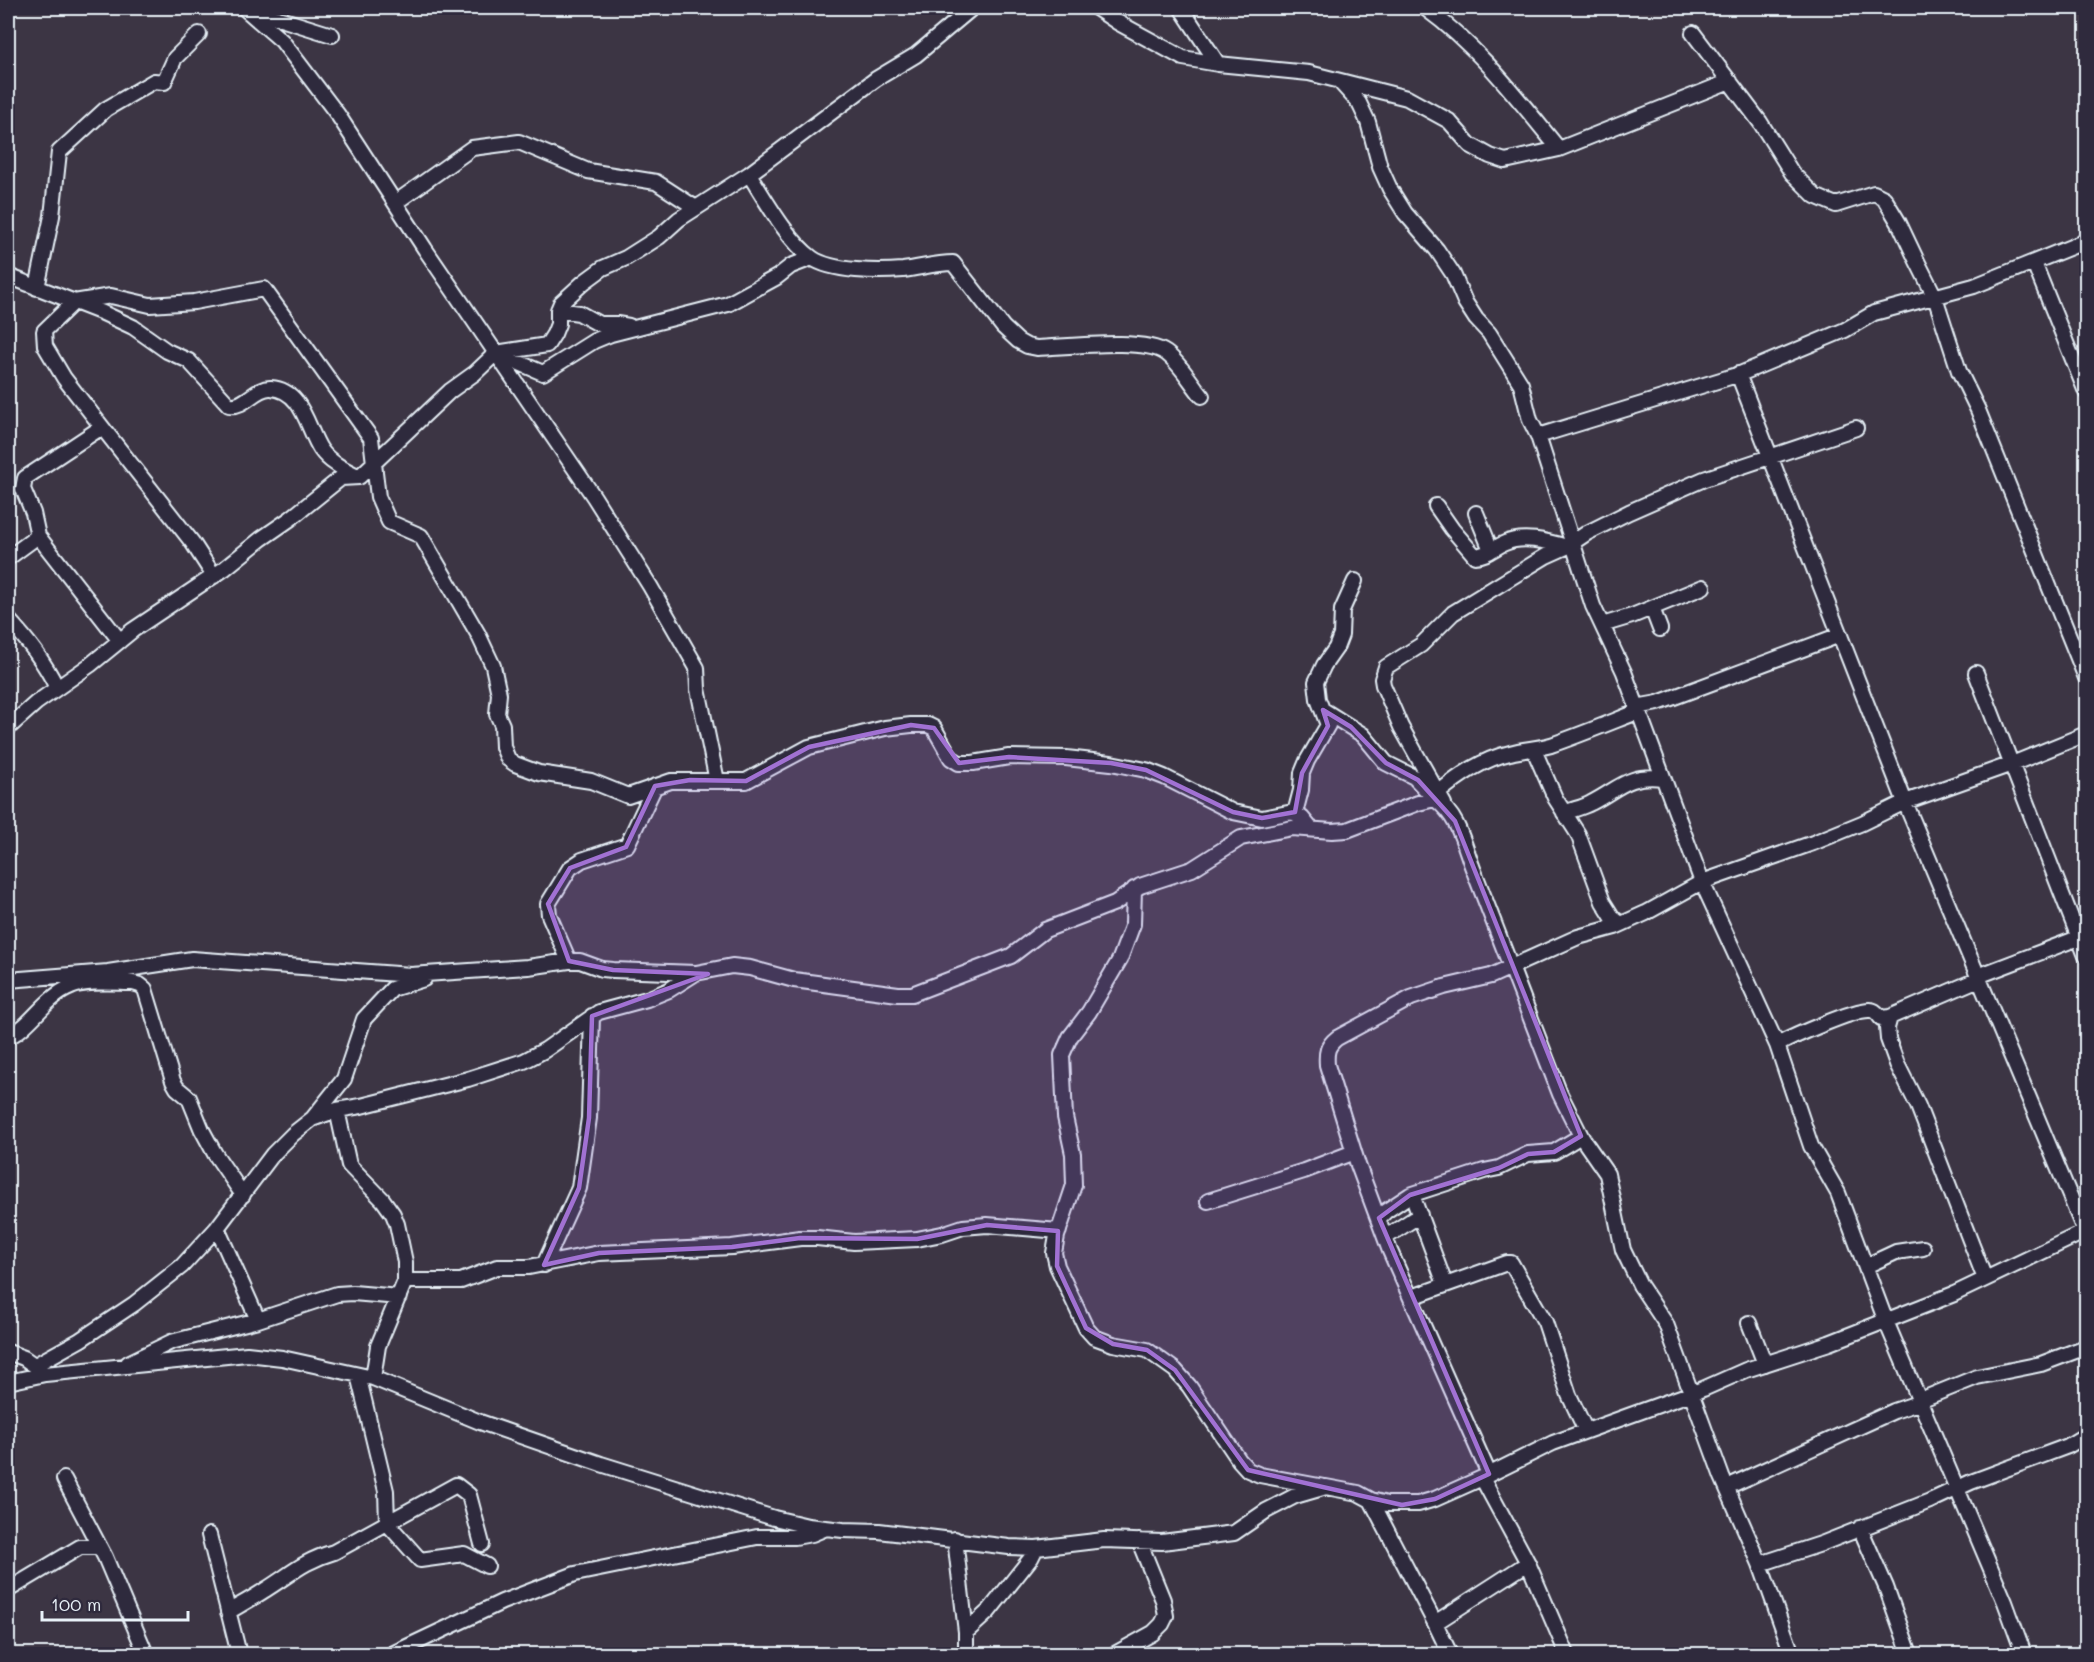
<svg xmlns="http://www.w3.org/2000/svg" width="2094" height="1662" viewBox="0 0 2094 1662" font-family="Mali,sans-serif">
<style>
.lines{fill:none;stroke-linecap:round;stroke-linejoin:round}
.minor-casing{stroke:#e8f1f8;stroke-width:18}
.minor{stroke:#2f2a3d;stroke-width:14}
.marked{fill:#a171d3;fill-opacity:0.2;stroke:#a171d3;stroke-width:4.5;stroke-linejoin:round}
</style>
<rect width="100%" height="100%" fill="#3c3544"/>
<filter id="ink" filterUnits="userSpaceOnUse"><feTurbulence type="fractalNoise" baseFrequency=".0167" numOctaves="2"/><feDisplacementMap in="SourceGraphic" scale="12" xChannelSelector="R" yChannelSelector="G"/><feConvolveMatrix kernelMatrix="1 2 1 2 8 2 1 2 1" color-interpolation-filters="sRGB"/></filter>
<g filter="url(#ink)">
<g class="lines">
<defs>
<path id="minor" d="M244,8L282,41L338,115L425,249L594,497L650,586L697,668L698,689L717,781
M258,8L268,15L332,35
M1096,8L1117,22L1183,58L1218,64L1309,73L1407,98L1449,121L1470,145L1490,156L1505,161L1559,149L1730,81
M1181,8L1218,64
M1425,8C1479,47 1518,99 1559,149
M1693,33L1760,122L1792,173L1815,196L1836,205L1874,193L1884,198L1899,223L1916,259L1935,297L1959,371L1978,410L2086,678
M1340,82L1359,103L1368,122L1380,167L1390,189L1405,213L1437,250L1453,274L1465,302L1476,319L1489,333L1521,384L1530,420L1538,436L1593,606L1624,672L1702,882L1777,1045L1811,1146L1838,1193L1885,1319L2005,1602L2024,1654
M749,174C765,199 788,241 812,258C832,272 879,272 903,270C920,268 936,263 953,263L1003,327L1018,341L1027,346L1037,348C1067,347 1144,337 1166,353C1180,363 1191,383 1202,396
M395,203L472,148L519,142L588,171L656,182L696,208
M2034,263L2086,392
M8,276L103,313L133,327L167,351L189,361L229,405C245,408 255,387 271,388C303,390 307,429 321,450C330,463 346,470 359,477
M37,288L52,216L59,152L106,109L154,81L164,82L175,58L199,34
M558,310L579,313L599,324H617L629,326
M496,353L543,373L594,341L611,334L728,304L777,277L791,266L812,258
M1738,374L1905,802L2085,1232
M102,427L192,542L214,576
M1538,436L1740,374L1845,330L1874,313L1974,286L2086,241
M1436,506L1452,529L1475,556C1486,556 1495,547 1505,543C1523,535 1547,541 1566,547
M1476,513L1491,550
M38,536L120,641
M8,558L38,536L33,513L23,489L25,478L102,427L64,378L45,346L44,331L74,302L111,296L150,305L194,302L264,289L371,438L378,497L389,522L421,536L478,634L493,666L499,694L497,714L502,725L503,747L508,759L515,764L539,773L591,781L628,796L671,781H746L809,747L885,728L911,725H928L934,728L951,758L959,763H973L1009,757L1066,758L1111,763L1146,770L1164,777L1233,812L1262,818L1293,812L1302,818L1311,829
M1652,608L1660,629
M8,619C28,641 44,661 57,688
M1602,625L1632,616L1703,587
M1976,673L2086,956
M1636,707L1658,703L1840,635
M1323,710L1363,735L1386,763L1414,777L1434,798
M8,728L36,703L90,665L133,630L224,569L261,539L290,519L341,478L359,477L450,391L475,373L496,353L547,345L554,334L558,324V310L561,303L584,282L603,268L626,258L659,237L679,219L749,174L876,79L916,55L972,8
M1534,750L1555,798L1578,834L1603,902L1613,918L1621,924
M1438,793C1460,775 1483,759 1510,753C1524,749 1537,749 1551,745C1580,735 1609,723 1637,712
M1444,804L1401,727L1383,685L1382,679L1386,667L1421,645L1453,613L1546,556L1566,547L1587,533L1629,512L1704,479L1856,428
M1295,813L1301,790L1302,773L1307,761L1328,725L1318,699L1316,682L1324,665L1336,648L1341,635L1342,610L1355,581
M1564,813C1573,809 1582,808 1591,803C1619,789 1627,774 1662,778
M1134,889L1133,924L1120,959L1089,1012L1070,1037L1062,1055L1065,1117L1073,1154L1074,1185L1057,1236L1054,1253L1057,1266L1086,1328L1094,1337L1113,1344L1147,1350L1175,1370L1189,1386L1239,1460L1248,1470L1260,1475L1324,1487
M569,961L549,915L548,904L570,868L582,860L627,845L655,786
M1978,976L2086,935
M8,980L108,972L192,959L411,975L528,967L569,961H580L602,969L613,970L696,973L732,966L750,968L794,980L898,994H912L1011,956L1045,930L1115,903L1140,886L1192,869L1241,838L1292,828L1332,831L1347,830L1418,803L1435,799C1458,816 1463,841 1472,866L1560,1094L1582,1138L1607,1174L1623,1250L1640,1285L1666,1324L1722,1477L1760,1564L1792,1654
M1890,1017L1887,1028L1888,1039L1897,1064L1918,1106L1985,1279
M8,1037C32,1026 45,997 71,987C86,980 116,983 133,983L140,985L145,989L173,1081L177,1088L189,1098L202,1130L215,1154L243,1195
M1777,1045C1792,1037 1854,1009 1870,1010C1875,1010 1878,1014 1881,1018L1890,1017L1979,979
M337,1110L349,1165L383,1200L393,1214L397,1224L405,1262V1281L378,1346L373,1378
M313,1118L344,1079L364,1019L392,989L424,979
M1412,1195L1445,1284
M1208,1201L1304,1171L1354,1152
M1379,1218L1386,1211L1410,1195L1484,1171L1499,1168L1528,1154L1554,1152L1581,1136
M217,1228L258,1320
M1386,1237L1420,1215
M544,1265L579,1188L589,1118L592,1016
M1866,1266L1896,1252L1923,1248
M405,1281H461L497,1267H529L599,1253L732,1247L800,1238H817L854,1242L917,1239L942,1234L963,1227L987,1225L1059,1231
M1412,1297L1507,1263H1511L1545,1322L1569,1395L1586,1431
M1749,1323L1765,1364
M8,1352L24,1358L41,1370
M128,1363L171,1342L258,1320L337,1294L353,1293L399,1297
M35,1365L80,1340L134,1304L182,1266L217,1228L273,1154L293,1134L312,1119L337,1110L361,1106L468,1079L524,1061L545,1050L599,1012L647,999L669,990L696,973
M358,1375L386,1491L387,1523L420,1560L464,1554L487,1566
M8,1382L45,1374L247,1354L282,1358L373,1378L480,1422L601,1464L774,1518L808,1526L843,1530L879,1531L1009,1547L1036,1548L1104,1540L1162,1542L1234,1533L1266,1511L1295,1496L1326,1487L1358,1493L1371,1500L1387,1504H1418L1435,1499L1482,1478L1553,1443L1703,1389L1746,1370L1829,1343L1954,1294L2086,1231
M1920,1400L1977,1377L2041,1364L2086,1347
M1489,1474L1390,1251L1358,1165L1327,1065C1326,1052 1327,1046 1337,1038L1411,998L1444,987L1491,976L1578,937L1615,927L1646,913L1702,882L1813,843L1862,823L1905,802L2012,764L2086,734
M1482,1478L1528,1563L1567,1654
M64,1479L105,1557L146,1654
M1727,1487L1894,1411L1921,1402
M1371,1500L1435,1623L1450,1654
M1860,1528L1886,1587L1910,1654
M209,1535L239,1654
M955,1539L966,1632V1654
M1760,1564L1821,1544L1930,1501L1971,1482L2068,1446L2086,1435
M8,1590L80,1547H95
M228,1612C240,1605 253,1598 265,1590C291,1574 303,1561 334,1552L456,1485L469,1495L482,1544
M1435,1623L1528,1563
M966,1632L989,1611L1031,1558L1036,1548
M392,1654L502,1602L575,1574L757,1537H795L812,1534L824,1529
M1115,1654L1153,1633L1162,1624L1166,1616L1163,1600L1139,1541"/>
</defs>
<use href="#minor" class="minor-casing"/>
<use href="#minor" class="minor"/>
</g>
</g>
<path class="marked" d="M1323,710L1351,727L1386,763L1418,780L1455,821L1581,1136L1554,1152L1528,1154L1499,1168L1410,1195L1379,1218L1489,1474L1435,1499L1402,1505L1248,1470L1175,1370L1147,1350L1113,1344L1086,1328L1057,1266L1058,1231L987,1225L917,1239L800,1238L732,1247L599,1253L544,1265L579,1188L589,1118L592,1016L708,974L613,970L569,961L548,904L570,868L626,847L655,786L690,780L746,781L809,747L911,725L934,728L959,763L1009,757L1111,763L1146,770L1233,812L1262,818L1295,812L1302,773L1328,726Z"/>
<rect width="2094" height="1662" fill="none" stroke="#2f2a3d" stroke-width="30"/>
<rect x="15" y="15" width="2064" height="1632" fill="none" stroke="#e8f1f8" stroke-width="2" filter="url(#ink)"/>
<path d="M42 1611v9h146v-9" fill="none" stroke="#e8f1f8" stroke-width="3"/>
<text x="51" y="1611" font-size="18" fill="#e8f1f8" stroke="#2f2a3d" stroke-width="4.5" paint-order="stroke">100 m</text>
</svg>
